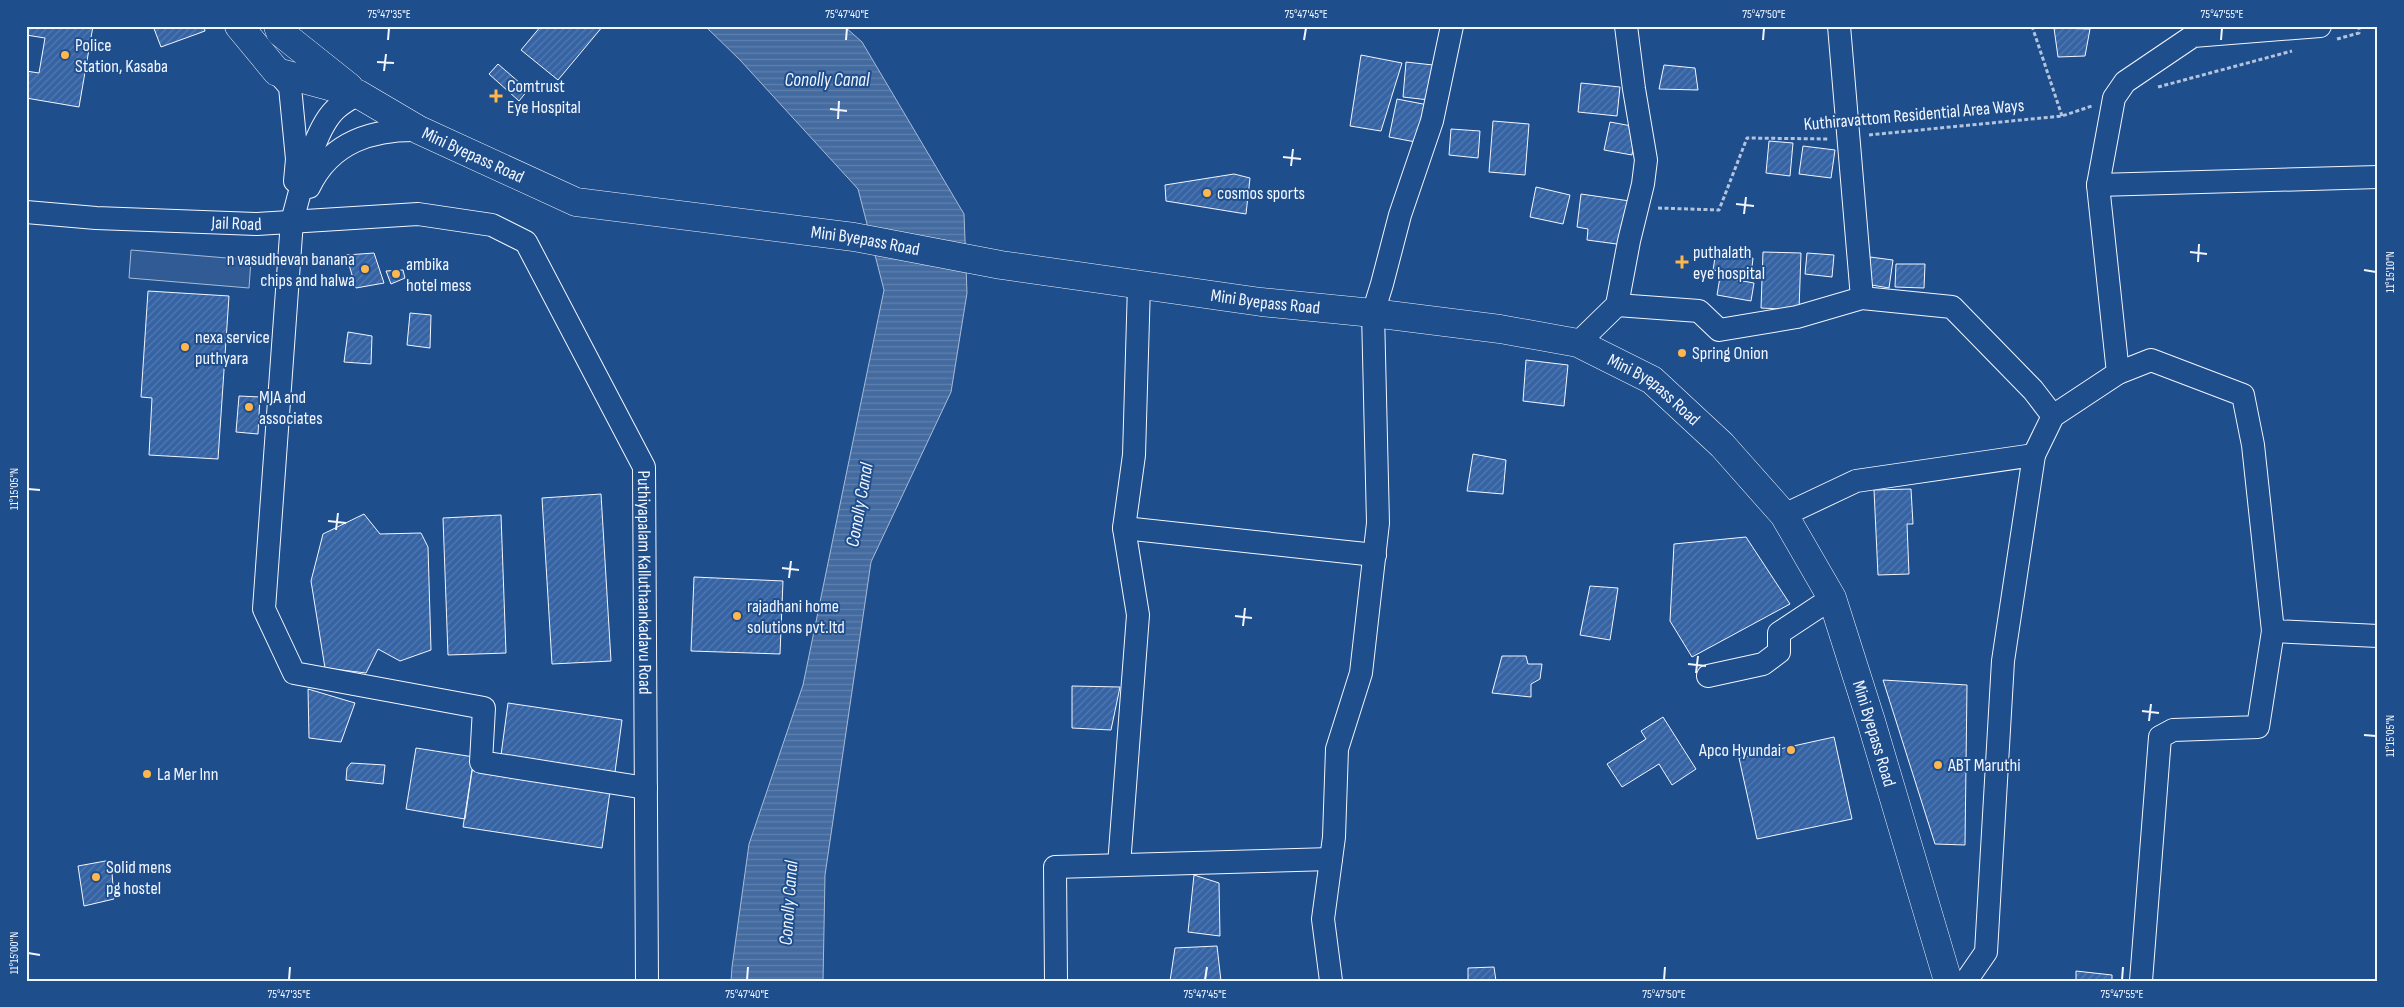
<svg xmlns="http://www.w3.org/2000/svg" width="2404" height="1007" viewBox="0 0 2404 1007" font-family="'Sofia Sans Condensed',sans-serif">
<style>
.built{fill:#305b95;stroke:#a8bbd7}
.water{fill:url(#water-rules);stroke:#a8bbd7}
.building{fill:url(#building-hatch);stroke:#f2f6ff}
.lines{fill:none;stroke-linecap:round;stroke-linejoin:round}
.minor-casing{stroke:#f2f6ff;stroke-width:24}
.major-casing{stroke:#f2f6ff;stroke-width:29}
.path{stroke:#b3c4dc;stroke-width:3;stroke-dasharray:4 2.5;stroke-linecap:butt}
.minor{stroke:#1f4e8c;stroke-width:22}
.major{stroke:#1f4e8c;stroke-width:28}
.ticks{fill:none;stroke:#f2f6ff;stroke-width:2}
.poi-dot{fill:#ffb74d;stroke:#1f4e8c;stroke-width:2}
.labels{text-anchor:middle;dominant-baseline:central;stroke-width:4;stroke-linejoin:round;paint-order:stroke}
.poi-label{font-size:18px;fill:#f2f6ff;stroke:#1f4e8c;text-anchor:start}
.street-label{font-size:18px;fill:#f2f6ff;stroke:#1f4e8c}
.water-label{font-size:19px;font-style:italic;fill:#f2f6ff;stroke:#1f4e8c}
.neatline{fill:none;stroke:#f2f6ff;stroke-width:2}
.ticks-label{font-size:12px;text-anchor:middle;fill:#f2f6ff}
</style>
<defs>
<pattern id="water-rules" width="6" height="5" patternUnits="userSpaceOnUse" patternTransform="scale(1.25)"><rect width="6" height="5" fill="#446ba0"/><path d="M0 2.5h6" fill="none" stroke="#5f81ae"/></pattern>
<pattern id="building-hatch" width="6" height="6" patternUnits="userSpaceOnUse" patternTransform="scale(1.25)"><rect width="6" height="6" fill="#3563a3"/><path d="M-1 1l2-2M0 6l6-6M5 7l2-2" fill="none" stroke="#537ab1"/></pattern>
</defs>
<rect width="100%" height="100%" fill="#1f4e8c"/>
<path class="built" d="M131,250L251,260L249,288L129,278Z"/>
<path class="water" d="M705,26H844L862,42L964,214L967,293L951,392L871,562L825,875L823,981H731L732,967L749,844L803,685L884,290L858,189L740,60Z"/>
<path class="building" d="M28,26H93L79,107L26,98V71L39,73L45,38L26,35Z
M153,26H204L205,31L161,47Z
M541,26H603L558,80L521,50Z
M2054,28L2090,29L2085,56L2058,57Z
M1361,55L1402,63L1381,131L1350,126Z
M1406,62L1433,65L1429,100L1403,97Z
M498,64L528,90L519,101L489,74Z
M1664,65L1695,68L1698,90L1659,89Z
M1581,83L1620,87L1617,116L1578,112Z
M1397,99L1428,105L1421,143L1389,137Z
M1493,121L1529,124L1525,175L1489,172Z
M1610,122L1637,127L1632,155L1604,150Z
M1451,129L1480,131L1478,158L1449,155Z
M1769,141L1793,143L1790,176L1766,173Z
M1803,146L1835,150L1831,178L1799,174Z
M1234,174L1250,178L1246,214L1166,201L1165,185Z
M1536,187L1570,195L1563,224L1530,217Z
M1581,194L1630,201L1624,245L1587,240L1588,229L1577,227Z
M1716,252L1753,258L1751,276L1713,270Z
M1763,252L1801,253L1799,310L1761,308Z
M374,253L384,283L356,288L346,255Z
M1807,253L1834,255L1832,277L1805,274Z
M1870,257L1893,260L1889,288L1866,284Z
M1896,264H1925L1924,288L1895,287Z
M403,270L405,278L391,284L386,271Z
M1720,277L1754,283L1751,301L1717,295Z
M148,291L229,296L218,459L149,455L152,398L141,397Z
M410,313L431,315L430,348L407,345Z
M348,332L372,336L371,364L344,362Z
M1526,360L1568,365L1564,406L1523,401Z
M239,396L260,397L258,434L236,432Z
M1473,454L1506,460L1503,494L1467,491Z
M1911,489L1913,524H1907L1909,574L1878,575L1874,490Z
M601,494L611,661L552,664L542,498Z
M364,514L380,534L421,533L428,547L431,650L400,661L378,649L366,673L325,668L311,581L323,534Z
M501,515L506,653L448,655L443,518Z
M1746,537L1790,604L1692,657L1670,621L1674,544Z
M694,577L783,581L780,654L691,651Z
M1590,586L1618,588L1610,640L1580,635Z
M1502,656H1526L1528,664H1542L1540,679L1531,684V697L1492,693Z
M1883,680L1967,685L1965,845L1935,844Z
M1072,686L1120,687L1111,730L1072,728Z
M308,689L355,703L341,742L309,738Z
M508,703L622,720L615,772L501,755Z
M1663,717L1696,769L1672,785L1659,764L1622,787L1607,764L1646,739L1641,731Z
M1834,737L1852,819L1757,839L1739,758Z
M416,748L474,757L465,819L406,809Z
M351,763L385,765L383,784L346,780L347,768Z
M472,770L610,791L602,848L463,827Z
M111,860L114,899L84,906L78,866Z
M1194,875L1219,883L1220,936L1188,932Z
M1217,946L1221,981H1170L1175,948Z
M1494,967L1496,981H1468V968Z
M2076,971L2112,975V981L2076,980Z"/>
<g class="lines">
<defs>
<g id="minor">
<path d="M1839,26L1862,298"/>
<path d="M277,72L290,87L297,159L295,181"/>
<path d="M358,94C351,98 344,102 338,107C313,127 301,191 292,221L264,609L294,673L484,708L481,762L646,788"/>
<path d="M2098,185L2378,177"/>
<path d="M309,187C331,141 373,129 419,130"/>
<path id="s1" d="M26,212L96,218L257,224L418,214L492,225L526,242L644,467L647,981"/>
<path d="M1617,305L1699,311L1719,330L1797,317L1862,298L1952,307L2033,390L2053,416"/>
<path d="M1578,343L1617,305L1629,241L1643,184L1646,160L1634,89L1626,26"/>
<path d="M2118,373L2098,185L2114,98L2125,82L2193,36L2320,26"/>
<path d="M2034,455L2053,416L2118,373L2151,360L2243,395L2253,445L2273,631L2378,636"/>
<path d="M1784,515L1856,481L2034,455L2003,661L1986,952L1966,981"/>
<path d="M1124,528L1375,555"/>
<path d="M1708,676L1763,664L1779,652V633L1832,598"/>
<path d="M1119,865L1138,615L1124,528L1134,455L1139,285"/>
<path d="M1056,981L1055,867L1331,859"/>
<path d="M1331,981L1323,919L1334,837L1337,749L1361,673L1378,523L1373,313L1382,284L1400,215L1432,121L1452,26"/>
<path d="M2141,981L2160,737L2173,730L2258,727L2273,631"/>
</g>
<g id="major">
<path id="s2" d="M239,26L277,72L358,94L419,130L576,202L854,237L1001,265L1261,302L1373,313L1500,329L1578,343L1652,380L1722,445L1784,515L1832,598L1871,721L1948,981"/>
<path d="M278,26L280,32L349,87"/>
</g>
</defs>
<use href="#minor" class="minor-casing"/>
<use href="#major" class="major-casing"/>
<path class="path" d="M2032,26L2062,116
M2337,39L2359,33V26
M2158,87L2292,51
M1869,135L2062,116L2092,106
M1658,208L1719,210L1747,138L1828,139"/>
<use href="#minor" class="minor"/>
<use href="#major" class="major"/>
</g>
<path class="ticks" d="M388,40L389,28M846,40L847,28M1304,40L1306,28M1763,40L1764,28M2221,40L2222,28M377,62L394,63M384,71L386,54M830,109L847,111M838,119L839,101M1283,157L1301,159M1291,166L1293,149M1736,204L1754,206M1744,214L1746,197M2190,252L2207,254M2198,262L2199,244M2364,270L2376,272M28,489L40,490M328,521L346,523M336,530L338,513M782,568L799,570M789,578L791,561M1235,616L1252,618M1243,626L1245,608M1688,664L1706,666M1696,673L1698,656M2142,711L2159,713M2149,721L2151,704M2364,735L2376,736M28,953L40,955M289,980L290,967M747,980L748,967M1205,980L1207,967M1664,980L1665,967M2122,980L2123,967"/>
<g class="poi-dot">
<circle cx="65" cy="55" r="5"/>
<path d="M493.5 88.5h5v5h5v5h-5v5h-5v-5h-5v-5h5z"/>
<circle cx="1207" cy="193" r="5"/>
<path d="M1679.5 254.5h5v5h5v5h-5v5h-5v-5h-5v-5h5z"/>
<circle cx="365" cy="269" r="5"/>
<circle cx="396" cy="274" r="5"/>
<circle cx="185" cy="347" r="5"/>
<circle cx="1682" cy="353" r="5"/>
<circle cx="249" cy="407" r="5"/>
<circle cx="737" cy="616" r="5"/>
<circle cx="1791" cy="750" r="5"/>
<circle cx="1938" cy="765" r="5"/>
<circle cx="147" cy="774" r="5"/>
<circle cx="96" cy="877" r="5"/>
</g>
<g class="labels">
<g class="poi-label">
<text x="75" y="45">Police<tspan x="75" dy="21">Station, Kasaba</tspan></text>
<text x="507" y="86">Comtrust<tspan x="507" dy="21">Eye Hospital</tspan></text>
<text x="1217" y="193">cosmos sports</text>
<text x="1693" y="252">puthalath<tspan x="1693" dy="21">eye hospital</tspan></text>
<text x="355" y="259" text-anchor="end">n vasudhevan banana<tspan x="355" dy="21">chips and halwa</tspan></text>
<text x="406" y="264">ambika<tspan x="406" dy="21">hotel mess</tspan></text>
<text x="195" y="337">nexa service<tspan x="195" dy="21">puthyara</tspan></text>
<text x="1692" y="353">Spring Onion</text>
<text x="259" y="397">MJA and<tspan x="259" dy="21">associates</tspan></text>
<text x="747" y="606">rajadhani home<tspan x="747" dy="21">solutions pvt.ltd</tspan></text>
<text x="1781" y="750" text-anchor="end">Apco Hyundai</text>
<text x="1948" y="765">ABT Maruthi</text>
<text x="157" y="774">La Mer Inn</text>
<text x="106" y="867">Solid mens<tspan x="106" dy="21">pg hostel</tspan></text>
</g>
<g class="street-label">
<text transform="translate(1914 115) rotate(-5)">Kuthiravattom Residential Area Ways</text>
<text stroke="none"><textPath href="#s2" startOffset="274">Mini Byepass Road</textPath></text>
<text stroke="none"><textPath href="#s1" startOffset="211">Jail Road</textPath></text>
<text stroke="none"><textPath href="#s2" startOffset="679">Mini Byepass Road</textPath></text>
<text stroke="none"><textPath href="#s2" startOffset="1084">Mini Byepass Road</textPath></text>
<text stroke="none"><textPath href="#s2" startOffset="1489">Mini Byepass Road</textPath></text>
<text stroke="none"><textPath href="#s1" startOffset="875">Puthiyapalam Kalluthaankadavu Road</textPath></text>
<text stroke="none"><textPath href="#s2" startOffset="1909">Mini Byepass Road</textPath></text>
</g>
<g class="water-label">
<text x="827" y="80">Conolly Canal</text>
<text transform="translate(860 505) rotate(-80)">Conolly Canal</text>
<text transform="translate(789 903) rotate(-86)">Conolly Canal</text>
</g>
</g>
<rect width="2404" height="1007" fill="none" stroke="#1f4e8c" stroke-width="55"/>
<rect x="28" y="28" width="2348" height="952" class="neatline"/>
<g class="ticks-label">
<text x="389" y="18">75°47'35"E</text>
<text x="847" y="18">75°47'40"E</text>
<text x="1306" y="18">75°47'45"E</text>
<text x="1764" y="18">75°47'50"E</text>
<text x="2222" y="18">75°47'55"E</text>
<text transform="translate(2390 272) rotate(-90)" y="4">11°15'10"N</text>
<text transform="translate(14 489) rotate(-90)" y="4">11°15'05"N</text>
<text transform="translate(2390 736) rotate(-90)" y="4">11°15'05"N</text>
<text transform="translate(14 953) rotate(-90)" y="4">11°15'00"N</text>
<text x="289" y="998">75°47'35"E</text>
<text x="747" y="998">75°47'40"E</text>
<text x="1205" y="998">75°47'45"E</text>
<text x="1664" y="998">75°47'50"E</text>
<text x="2122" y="998">75°47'55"E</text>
</g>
</svg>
